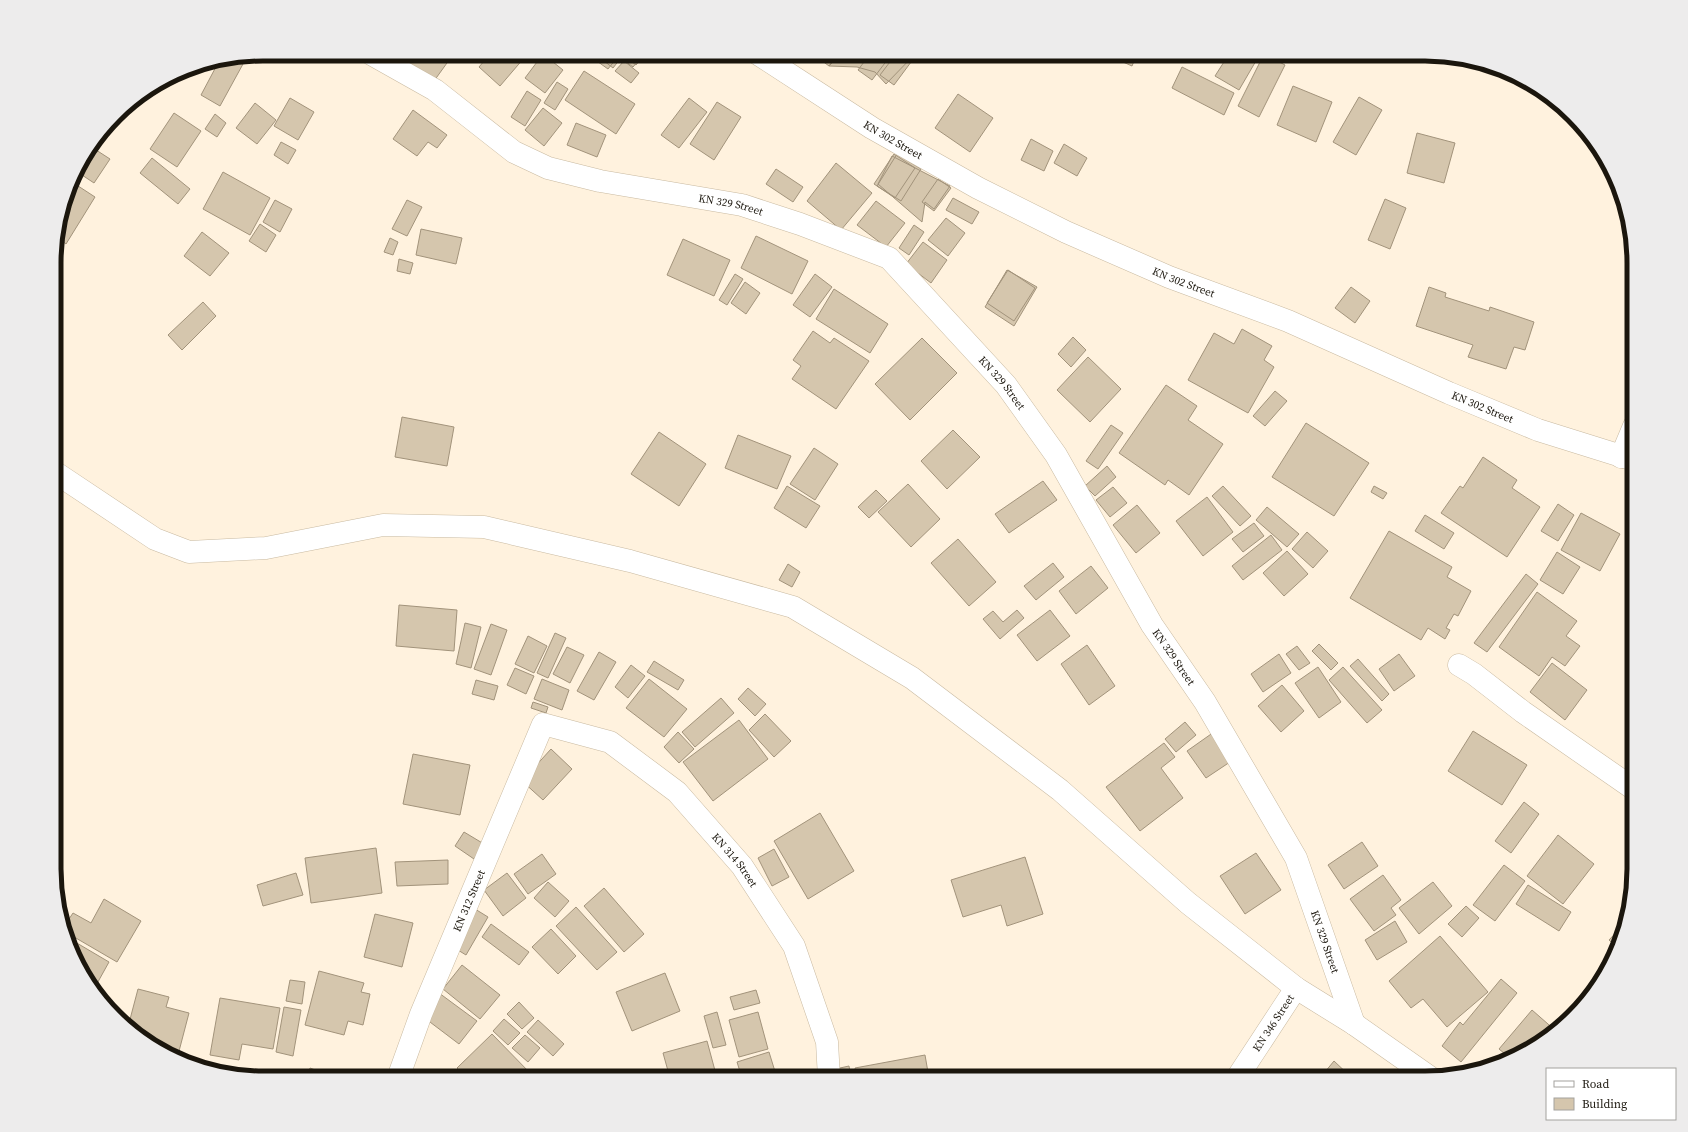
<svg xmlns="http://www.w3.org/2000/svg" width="1688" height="1132" viewBox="0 0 1688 1132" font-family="'Source Serif 4',serif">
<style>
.building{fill:#d5c6ad;stroke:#a2937b}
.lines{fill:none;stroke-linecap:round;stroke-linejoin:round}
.minor-casing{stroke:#c9baa1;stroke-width:23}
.minor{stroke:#fff;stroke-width:22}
.labels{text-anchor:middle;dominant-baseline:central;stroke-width:4;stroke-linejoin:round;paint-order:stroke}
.street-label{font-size:11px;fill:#1b160d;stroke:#fff}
.rim{fill:none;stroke:#1b160d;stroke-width:5}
</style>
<rect width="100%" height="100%" fill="#fff2de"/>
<path class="building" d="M387,54H406L401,62Z
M413,54H448L452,56L434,81L408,62Z
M490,54H520L524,58L500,86L479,67Z
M543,54L563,70L545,93L525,78Z
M587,54H620L608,69Z
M602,54H624L613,68L599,57Z
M630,54H645L636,65L627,58Z
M631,54H644L633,67L625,61Z
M819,54H837L829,66L817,57Z
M841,54H915L886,84L875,72L857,67L829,66Z
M870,54L891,55L872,80L858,70Z
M896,54H917L894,85L880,75Z
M1105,54H1137L1132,66Z
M1229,54H1260L1239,90L1215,76Z
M1264,54L1285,65L1259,117L1238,106Z
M1269,54H1290L1287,62Z
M236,59L243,64L220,106L201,95L218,63Z
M624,61L639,73L631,83L615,71Z
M1182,67L1234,93L1224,115L1172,88Z
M584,71L635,104L616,134L565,100Z
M557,82L568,89L555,110L544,103Z
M1293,86L1332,102L1316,142L1277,125Z
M527,91L541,100L525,126L511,117Z
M958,94L993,118L970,152L935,128Z
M1359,97L1382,110L1356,155L1333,142Z
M290,98L314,112L298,140L274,126Z
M689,98L707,112L679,148L661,135Z
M717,102L741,117L714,160L690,144Z
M255,103L276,120L257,144L236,128Z
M543,108L562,123L544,146L525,130Z
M413,110L447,135L437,148L428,142L417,156L393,139Z
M120,112L109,132L106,131Z
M174,113L201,131L177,167L150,149Z
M215,114L226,123L217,137L205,129Z
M576,123L606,135L597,157L567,145Z
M1417,133L1455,143L1444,183L1407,173Z
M1031,139L1053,151L1044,171L1021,160Z
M281,142L296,150L288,164L274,155Z
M1064,144L1087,158L1077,176L1054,163Z
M93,148L110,159L94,183L76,171Z
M894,154L915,168L895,198L874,184Z
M897,154L921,169L901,201L877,186Z
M892,156L950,186L934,209L925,202L922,222L878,184Z
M152,158L190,189L178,204L140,173Z
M836,163L872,193L841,230L807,201Z
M776,169L803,187L793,202L766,184Z
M223,172L270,198L250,235L203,209Z
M938,179L951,188L934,211L922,202Z
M72,182L95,197L66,244L56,236Z
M953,198L979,212L972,224L946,210Z
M1385,199L1406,208L1390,249L1368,240Z
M275,200L292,209L280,232L263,222Z
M407,200L422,207L407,236L392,229Z
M876,201L905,223L886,247L857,225Z
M946,218L965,233L948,256L928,240Z
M260,224L276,235L266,252L249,241Z
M914,225L924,232L909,255L899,248Z
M421,229L462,238L456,264L416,255Z
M202,232L229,253L210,276L184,256Z
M756,236L808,261L792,294L741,268Z
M390,238L398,242L393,255L384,252Z
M683,239L730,260L714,296L667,275Z
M923,242L947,260L931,283L906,264Z
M399,259L413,263L410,274L397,271Z
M1007,270L1037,287L1014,326L985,307Z
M1008,270L1035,288L1014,321L987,303Z
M735,274L743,279L727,305L719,300Z
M815,274L832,287L810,317L793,305Z
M745,282L760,293L746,314L731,303Z
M1351,287L1370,301L1355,323L1335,308Z
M1429,287L1446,293L1445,297L1489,311L1490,307L1534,322L1525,350L1514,347L1506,369L1468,357L1473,345L1416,326Z
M834,289L888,324L870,353L816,319Z
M203,302L216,316L182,350L168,335Z
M1242,329L1272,346L1264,360L1274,367L1248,413L1188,380L1214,333L1234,344Z
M813,331L830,343L834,338L869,361L836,409L792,379L801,366L793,360Z
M1073,337L1086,350L1071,367L1058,354Z
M922,338L957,373L910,420L875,384Z
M1088,357L1121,389L1090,422L1057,390Z
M1166,385L1197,406L1188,420L1223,444L1189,495L1168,480L1165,485L1119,453Z
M1275,391L1287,401L1265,426L1253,416Z
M402,417L454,427L447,466L395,457Z
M1306,423L1369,463L1334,516L1272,477Z
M1111,425L1123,433L1098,469L1086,461Z
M953,430L980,457L947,489L921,461Z
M659,432L706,464L679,506L631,474Z
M738,435L791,456L777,489L725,468Z
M814,448L838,464L815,500L790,484Z
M1483,457L1517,480L1512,488L1540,507L1507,557L1441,513L1460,486L1463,488Z
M1107,466L1116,477L1095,496L1085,486Z
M1043,481L1057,500L1009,533L995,514Z
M908,484L940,519L911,547L878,512Z
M787,486L820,506L806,528L774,508Z
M1223,486L1251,516L1240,526L1212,496Z
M1374,486L1387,493L1383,499L1371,492Z
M1113,487L1127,503L1110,517L1096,500Z
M876,490L887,501L869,518L858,507Z
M1207,497L1233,532L1203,556L1176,521Z
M1558,504L1574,515L1558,541L1541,531Z
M1137,505L1160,533L1136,553L1113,525Z
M1267,507L1299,534L1287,547L1256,520Z
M1581,513L1620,534L1600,571L1561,550Z
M1425,515L1454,533L1444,549L1415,531Z
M1254,523L1264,536L1243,552L1232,539Z
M1389,531L1452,567L1447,577L1471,591L1458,616L1454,614L1446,628L1450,630L1445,639L1428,628L1421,640L1350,598Z
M1307,532L1328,551L1313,568L1292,549Z
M1271,535L1282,550L1243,580L1232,566Z
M958,539L996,582L969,606L931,563Z
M1287,551L1308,574L1284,596L1263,573Z
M1557,552L1580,567L1563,594L1540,580Z
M1053,563L1064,577L1036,600L1024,586Z
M788,564L800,572L792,587L779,580Z
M1091,566L1108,588L1076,614L1059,591Z
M1526,574L1538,584L1487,652L1474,643Z
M1537,592L1577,621L1566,636L1580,646L1565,666L1552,657L1539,676L1499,647Z
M399,605L457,610L454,651L396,646Z
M1017,610L1024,618L1000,639L983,619L993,611L1003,622Z
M1050,610L1070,636L1037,661L1017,635Z
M465,623L481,627L471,668L456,664Z
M491,624L507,630L491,675L474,669Z
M555,633L566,638L548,678L537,673Z
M528,636L547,646L534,673L515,664Z
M1319,644L1338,663L1331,670L1312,651Z
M1087,645L1115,686L1089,705L1061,664Z
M1297,646L1310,663L1299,670L1286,654Z
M567,647L584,655L570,683L553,674Z
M599,652L616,662L594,700L577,691Z
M1279,654L1291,673L1263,692L1251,674Z
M1399,654L1415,676L1394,691L1379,669Z
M1358,659L1389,694L1382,701L1350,666Z
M654,661L684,680L678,690L647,672Z
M1552,663L1587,690L1565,720L1530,692Z
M631,665L645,676L628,698L615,687Z
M1318,667L1341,702L1319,718L1295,683Z
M1343,667L1382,710L1367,723L1329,680Z
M515,668L534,676L526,694L507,685Z
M1634,670V689L1626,684Z
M542,679L569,690L562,710L534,699Z
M649,679L687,709L664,737L626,708Z
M476,680L498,686L494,700L472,694Z
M1282,685L1304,711L1281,732L1258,706Z
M748,688L766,704L755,716L738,699Z
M721,698L734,713L695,747L682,732Z
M533,702L548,707L546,713L531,708Z
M765,714L791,741L774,757L749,730Z
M739,720L768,759L713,801L683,762Z
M1185,722L1196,735L1176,752L1165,739Z
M1473,731L1527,765L1502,805L1448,771Z
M678,732L694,749L679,763L664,747Z
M1214,732L1233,760L1206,778L1187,751Z
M1164,743L1175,757L1161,768L1183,798L1140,831L1106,787Z
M551,749L572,769L543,800L522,781Z
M413,754L470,765L460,815L403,804Z
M1524,802L1539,814L1511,853L1495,841Z
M820,813L854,871L808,899L774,841Z
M464,832L484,844L474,859L455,846Z
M1558,835L1594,864L1563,904L1527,876Z
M1362,842L1378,866L1344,889L1328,865Z
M376,848L382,893L311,903L305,858Z
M774,849L789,877L772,886L758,858Z
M1256,853L1281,890L1245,914L1220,876Z
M542,854L556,874L528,894L514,874Z
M1025,857L1043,914L1007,926L1001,905L963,917L951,880Z
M448,860V884L397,886L395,862Z
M1504,865L1525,881L1495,921L1473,905Z
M296,873L303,895L263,906L257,885Z
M507,873L526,898L503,916L484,890Z
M1383,875L1401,900L1391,908L1396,915L1374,931L1350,899Z
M548,882L569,901L555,917L534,898Z
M1433,882L1452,906L1419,934L1399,908Z
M1528,885L1571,912L1559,931L1516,904Z
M604,888L644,934L624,952L584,906Z
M104,899L141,921L117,962L69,934L65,925L73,913L91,923Z
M1466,906L1479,918L1462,937L1448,924Z
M576,907L617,952L597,970L556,926Z
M475,909L488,917L466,955L453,947Z
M375,914L413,923L402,967L364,957Z
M1395,921L1407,942L1377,960L1365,940Z
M1626,922L1623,936L1617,948L1609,940Z
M491,924L529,952L519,965L482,937Z
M551,929L576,956L558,974L532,947Z
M1440,936L1488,992L1447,1027L1423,999L1411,1008L1389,981Z
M70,939L109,962L94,989L82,974Z
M462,965L500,995L480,1019L443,989Z
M319,971L364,983L361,992L370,994L363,1025L348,1021L344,1035L305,1025Z
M665,973L680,1011L632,1031L616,992Z
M1501,979L1517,993L1461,1062L1442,1046L1460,1022L1463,1025Z
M290,980L305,982L302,1004L286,1001Z
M138,989L169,997L166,1007L189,1013L178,1055L165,1052L147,1043L128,1027Z
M756,990L760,1003L734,1010L730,997Z
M439,993L477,1021L459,1044L422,1016Z
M220,998L280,1008L273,1049L242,1044L239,1060L210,1055Z
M519,1002L534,1018L522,1029L507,1014Z
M284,1007L301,1010L293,1056L276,1052Z
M1532,1010L1556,1031L1529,1050L1510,1058L1499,1049Z
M717,1012L726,1045L713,1048L704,1016Z
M758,1012L768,1049L739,1057L729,1020Z
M116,1017L127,1022L125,1025Z
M504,1019L520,1033L508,1045L493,1031Z
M538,1020L564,1044L553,1056L527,1032Z
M492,1034L531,1074L528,1078H467L457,1068Z
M525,1035L540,1048L528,1062L512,1048Z
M707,1041L717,1078H670L663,1053Z
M769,1052L777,1078H742L737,1062Z
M925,1055L929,1078H857L855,1068Z
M1334,1061L1352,1078H1320Z
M849,1066L851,1078H832L831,1070Z
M310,1068L336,1078H307Z"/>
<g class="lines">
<defs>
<g id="minor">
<path id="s1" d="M371,54L435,90L514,152L548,168L600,181L742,205L800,224L889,258L1006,385L1056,455L1152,625L1205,702L1296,858L1354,1024"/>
<path id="s2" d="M758,54L872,128L978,188L1066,232L1169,277L1288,321L1449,393L1538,430L1634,460"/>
<path d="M1621,457L1634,426"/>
<path d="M56,473L155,539L189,552L266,548L383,525L484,527L630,561L793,607L912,678L1060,790L1188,903L1296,988L1354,1024L1431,1078"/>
<path d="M1459,665L1474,674L1523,712L1634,789"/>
<path id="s3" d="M398,1078L421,1014L543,724L610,742L677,792L742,866L794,946L827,1042L829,1078"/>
<path id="s4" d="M1237,1078L1296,988"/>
</g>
</defs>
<use href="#minor" class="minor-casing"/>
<use href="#minor" class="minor"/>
</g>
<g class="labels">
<g class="street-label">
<text stroke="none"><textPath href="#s2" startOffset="160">KN 302 Street</textPath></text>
<text stroke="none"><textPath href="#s1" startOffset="398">KN 329 Street</textPath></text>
<text stroke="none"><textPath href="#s2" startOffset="484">KN 302 Street</textPath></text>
<text stroke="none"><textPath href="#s1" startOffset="734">KN 329 Street</textPath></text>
<text stroke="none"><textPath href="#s2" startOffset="808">KN 302 Street</textPath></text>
<text stroke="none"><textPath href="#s1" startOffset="1058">KN 329 Street</textPath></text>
<text stroke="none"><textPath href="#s3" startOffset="625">KN 314 Street</textPath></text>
<text stroke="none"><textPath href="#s3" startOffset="191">KN 312 Street</textPath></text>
<text stroke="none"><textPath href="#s1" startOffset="1382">KN 329 Street</textPath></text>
<text stroke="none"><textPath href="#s4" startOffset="66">KN 346 Street</textPath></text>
</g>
</g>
<path d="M0 0H1688V1132H0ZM263 61H1425A202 202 0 0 1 1627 263V869A202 202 0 0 1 1425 1071H263A202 202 0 0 1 61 869V263A202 202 0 0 1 263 61Z" fill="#edecec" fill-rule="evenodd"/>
<path class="rim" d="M263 61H1425A202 202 0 0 1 1627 263V869A202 202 0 0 1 1425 1071H263A202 202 0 0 1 61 869V263A202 202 0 0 1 263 61Z"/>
<rect x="1546" y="1068" width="130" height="52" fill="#ffffff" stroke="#a4a29e"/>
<rect x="1554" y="1081" width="20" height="6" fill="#ffffff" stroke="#a4a29e"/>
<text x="1582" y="1088" font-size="12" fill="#1b160d">Road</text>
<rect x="1554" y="1098" width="20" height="12" fill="#d5c6ad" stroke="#a4a29e"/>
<text x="1582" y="1108" font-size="12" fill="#1b160d">Building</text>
</svg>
